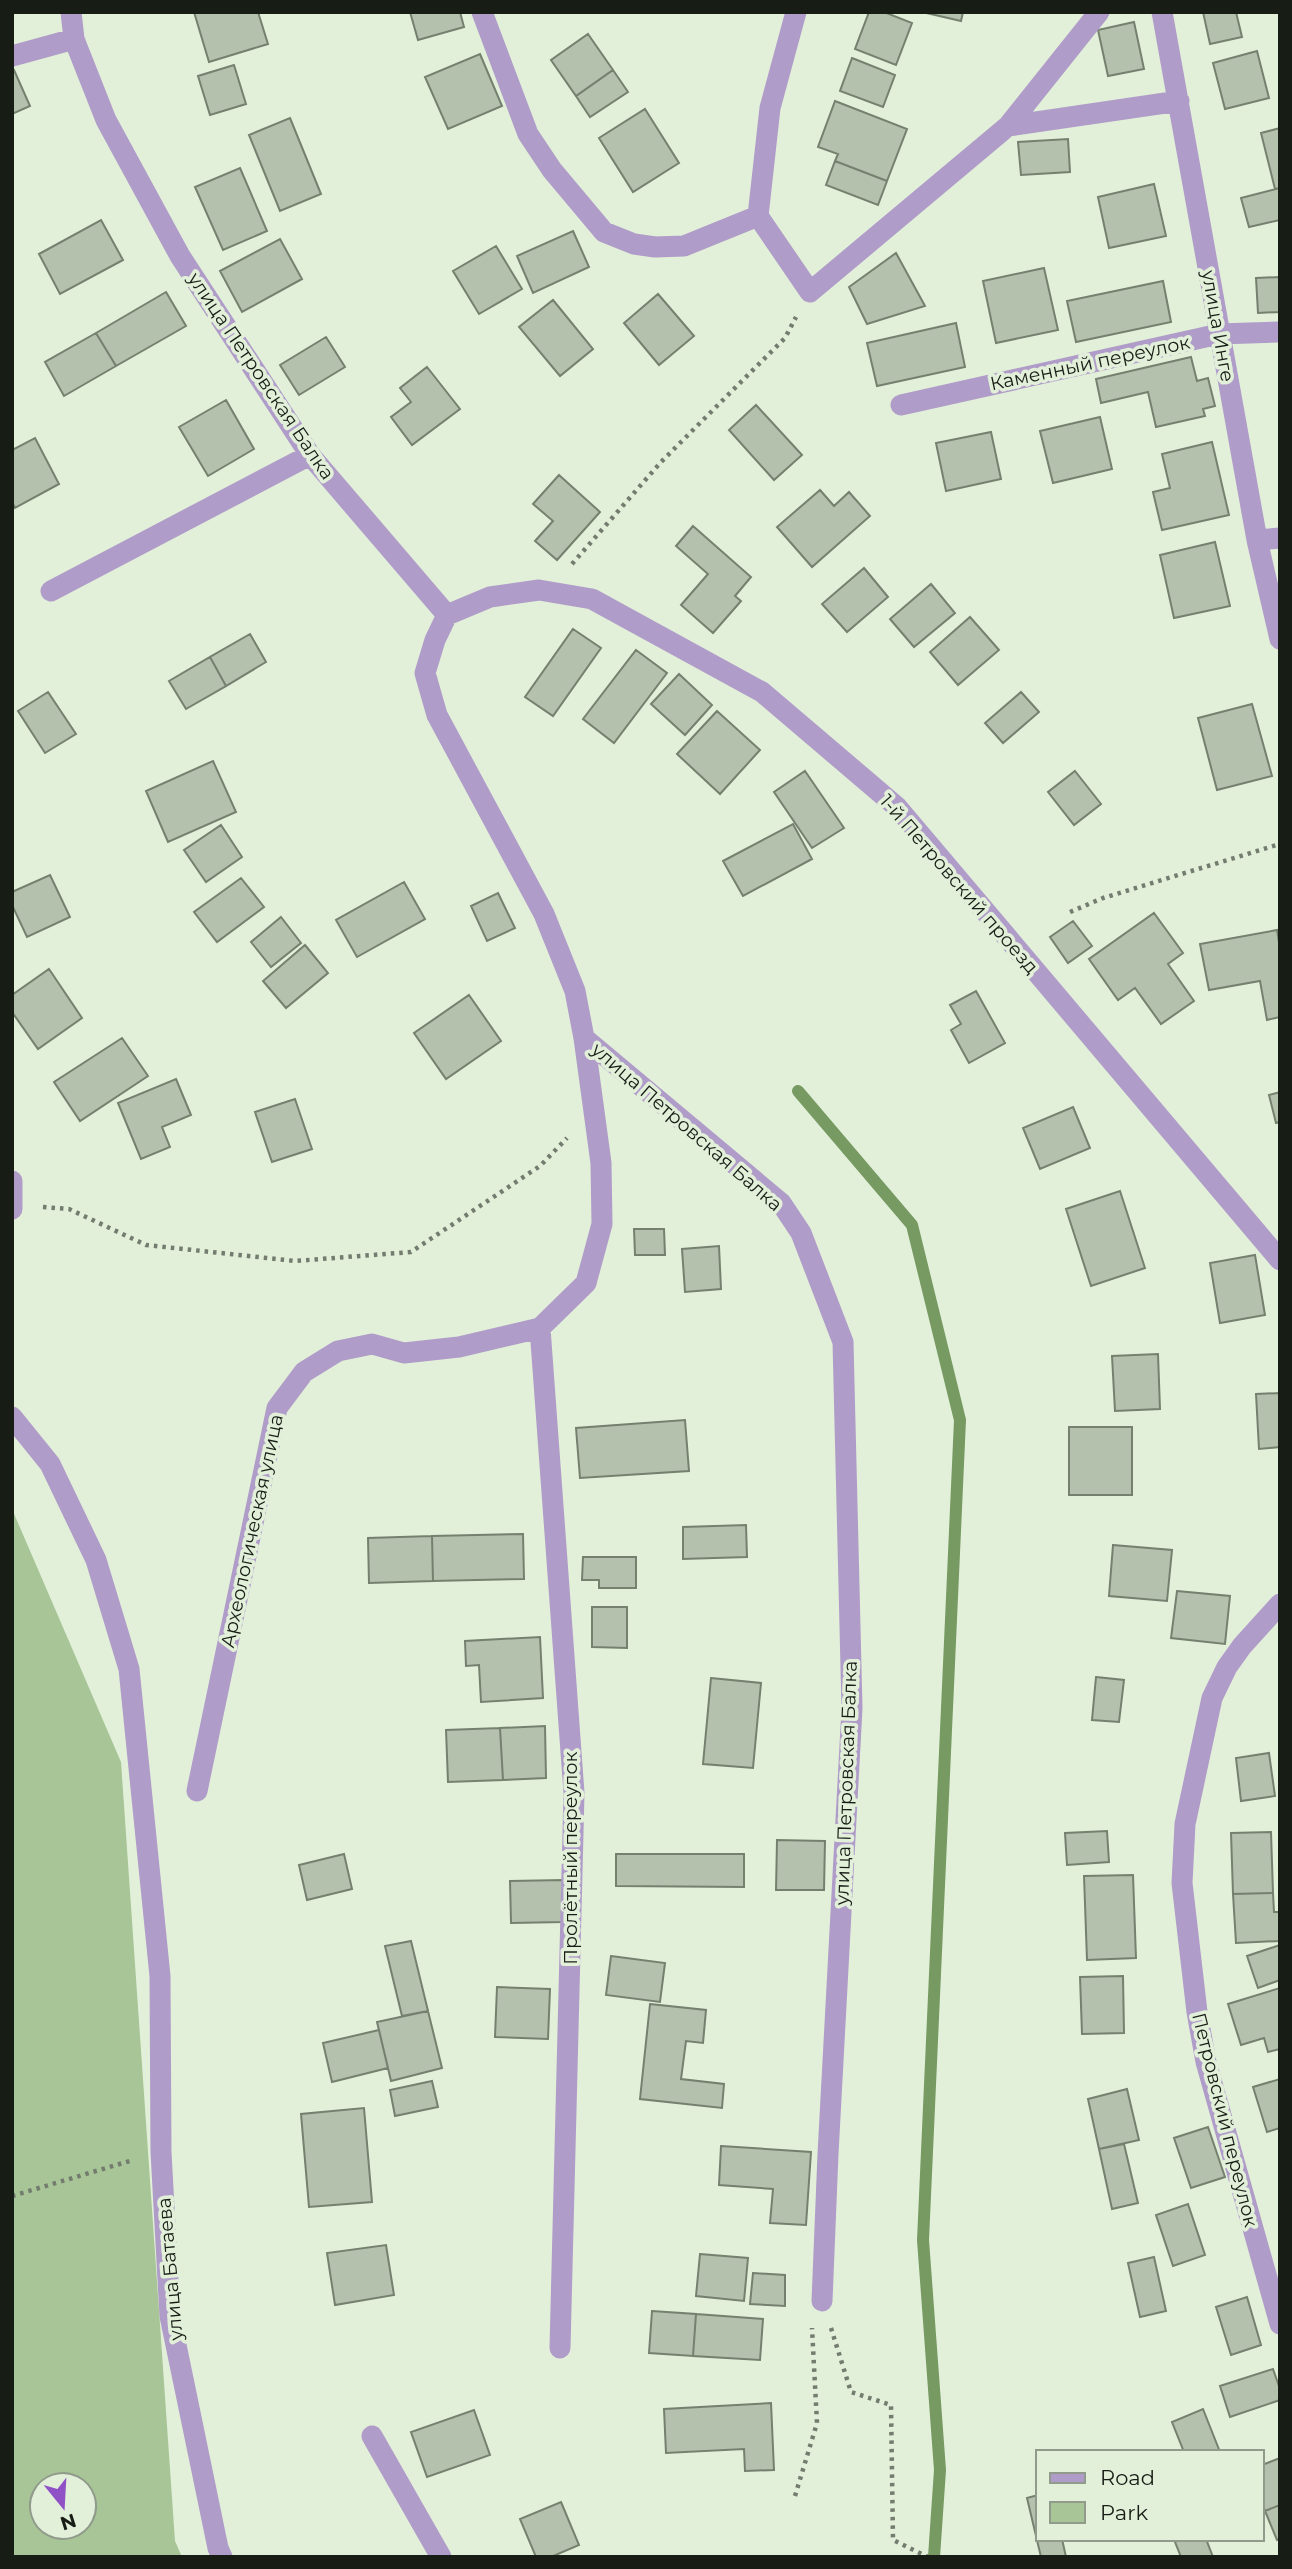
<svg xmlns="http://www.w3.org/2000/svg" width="1292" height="2569" viewBox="0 0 1292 2569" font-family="Montserrat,sans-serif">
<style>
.green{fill:#a7c596;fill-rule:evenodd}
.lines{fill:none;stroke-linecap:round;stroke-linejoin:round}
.stream{stroke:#779a62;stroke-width:12}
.building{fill:#b4c1ad;stroke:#75816e;stroke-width:2}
.path{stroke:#737c6e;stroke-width:4.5;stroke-dasharray:3.5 5;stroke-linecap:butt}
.minor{stroke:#b09cc8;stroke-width:21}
.labels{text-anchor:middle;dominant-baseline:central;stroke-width:7;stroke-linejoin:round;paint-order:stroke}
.street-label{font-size:19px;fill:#171c14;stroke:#e2f0da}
</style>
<rect width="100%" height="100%" fill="#e2f0da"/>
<path class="green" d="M12,1509L121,1762L175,2541L182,2557H12ZM42,2485H84V2527H42Z"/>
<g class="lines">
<path class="stream" d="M798,1091L912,1225L960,1420L923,2240L940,2470L934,2557"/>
</g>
<path class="building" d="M194,12H258L268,44L209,62Z
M410,12H460L464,27L418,40Z
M869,12H884L912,23L896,65L855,49Z
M922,12H963L961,21Z
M1203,12H1236L1242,37L1210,44Z
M1134,22L1144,69L1108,76L1098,30Z
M588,34L613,70L576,96L551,60Z
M1257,51L1269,98L1225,109L1213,63Z
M480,54L502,106L448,129L425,77Z
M852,58L895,75L883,107L840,91Z
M234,65L246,104L210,115L198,76Z
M14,70L30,106L12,114V71Z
M613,70L628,92L590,117L576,96Z
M835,101L907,129L887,181L835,161L838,154L818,147Z
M645,109L679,163L633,192L599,138Z
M290,118L321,194L280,211L249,135Z
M1280,128V188L1275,189L1261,133Z
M1068,139L1070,172L1021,175L1018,142Z
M835,161L887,181L878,205L826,185Z
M240,168L267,231L223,250L195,187Z
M1154,184L1166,236L1109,248L1098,197Z
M1280,188V220L1249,227L1241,198Z
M101,220L123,260L60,294L39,254Z
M573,231L589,267L533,293L517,256Z
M280,239L302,279L242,312L220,271Z
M496,246L522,289L479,314L453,271Z
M896,253L925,306L867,324L849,287Z
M1044,268L1058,330L996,343L983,281Z
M1280,277V312L1258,313L1256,278Z
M1163,281L1171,322L1076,342L1067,301Z
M166,292L186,326L116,366L96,333Z
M658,294L694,336L659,365L624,323Z
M553,300L593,349L560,376L519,327Z
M956,323L965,367L877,386L867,343Z
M96,333L116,366L64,396L45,362Z
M326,337L345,367L299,395L280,365Z
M1191,357L1197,381L1208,378L1215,406L1203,409L1205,416L1156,427L1148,392L1101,403L1096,379Z
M427,367L460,409L412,445L391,417L411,402L400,388Z
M226,400L254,449L208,476L179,427Z
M756,405L802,455L774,480L729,430Z
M1100,417L1112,469L1053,483L1040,431Z
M991,432L1001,479L946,491L936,443Z
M35,438L59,484L15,508L12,502V450Z
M1212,442L1229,515L1162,530L1153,492L1170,488L1162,454Z
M559,475L600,512L557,560L535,541L553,521L533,504Z
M820,490L834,506L849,492L870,516L812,567L777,527Z
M693,526L751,577L735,596L741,601L713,633L681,605L708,574L676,546Z
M1215,542L1230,606L1174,618L1160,555Z
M864,568L888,597L847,632L822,604Z
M931,584L955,613L914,647L890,619Z
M970,617L999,650L958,685L930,652Z
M573,629L601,648L553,716L525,697Z
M250,634L266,662L226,686L210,657Z
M636,650L667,673L614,743L583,719Z
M210,657L226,686L186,709L169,681Z
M679,674L712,705L685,735L651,704Z
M48,692L76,734L45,753L18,711Z
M1021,692L1039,712L1003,743L985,723Z
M1252,704L1272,776L1217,790L1198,718Z
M717,711L760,750L720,794L677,754Z
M213,761L236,812L168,842L146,791Z
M805,771L844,828L812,848L774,792Z
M1075,771L1101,804L1074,825L1048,792Z
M793,824L812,859L743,896L723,861Z
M221,825L242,857L206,882L184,850Z
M50,875L70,917L27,937L12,905V892Z
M241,878L264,907L217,942L194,912Z
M404,882L425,919L357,957L336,920Z
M498,893L515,928L487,941L471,906Z
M1154,913L1183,953L1168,964L1194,1001L1161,1024L1135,988L1118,1000L1089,959Z
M281,917L301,943L271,967L251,942Z
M1073,921L1092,946L1068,963L1050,937Z
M1277,930L1280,948V1017L1267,1020L1260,981L1209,990L1200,944Z
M305,945L328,973L286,1008L263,981Z
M49,969L82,1018L38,1049L12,1012V995Z
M976,991L1005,1043L969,1063L951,1030L961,1024L950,1005Z
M469,995L501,1041L446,1079L414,1033Z
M122,1038L148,1076L80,1121L54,1082Z
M176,1079L191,1115L162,1127L170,1147L141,1159L118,1103Z
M1280,1092V1122L1276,1123L1269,1095Z
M295,1099L312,1149L272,1162L255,1112Z
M1073,1107L1090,1148L1040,1169L1023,1128Z
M1120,1191L1145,1268L1091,1286L1066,1209Z
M634,1229H664L665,1255H635Z
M719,1246L721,1289L685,1292L682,1249Z
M1255,1255L1265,1315L1220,1323L1210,1263Z
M1158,1354L1160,1409L1115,1411L1112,1356Z
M1280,1393V1447L1259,1449L1256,1394Z
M685,1420L689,1471L580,1478L576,1428Z
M1069,1427H1132V1495H1069Z
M746,1525L747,1557L683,1559V1527Z
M523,1534L524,1579L433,1581L432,1536Z
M432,1536L433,1581L369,1583L368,1538Z
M1113,1545L1172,1550L1167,1601L1109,1596Z
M583,1557H636V1588H599V1580H582Z
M1177,1591L1230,1596L1225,1644L1171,1638Z
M592,1607H627V1648L592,1647Z
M540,1637L543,1698L481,1702L479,1665L466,1666L465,1641Z
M1096,1677L1124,1680L1119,1722L1092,1720Z
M711,1678L761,1683L753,1768L703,1764Z
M545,1726L546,1778L503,1780L500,1728Z
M500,1728L503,1780L448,1782L446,1730Z
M1269,1753L1275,1796L1241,1801L1236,1758Z
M1107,1831L1109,1862L1067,1865L1065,1833Z
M1271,1832L1273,1893L1233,1894L1231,1833Z
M777,1840L825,1841L824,1890H776Z
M344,1854L352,1889L307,1900L299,1865Z
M616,1854H744V1887L616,1886Z
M1133,1875L1136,1958L1087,1960L1084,1876Z
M563,1880L564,1922L511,1923L510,1881Z
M1273,1893L1274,1912H1280V1941L1236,1943L1233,1894Z
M411,1941L428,2011L402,2016L385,1946Z
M1280,1945V1980L1258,1988L1247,1956Z
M611,1956L665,1963L660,2002L606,1995Z
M1123,1976L1124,2033L1082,2034L1080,1977Z
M497,1987L550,1989L548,2039L495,2037Z
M1280,1988V2049L1268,2052L1264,2038L1241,2045L1228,2004Z
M650,2004L706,2010L703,2043L686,2041L681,2079L724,2084L722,2108L640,2099Z
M428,2011L442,2068L391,2081L377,2022Z
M379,2030L388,2068L332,2082L323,2043Z
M1280,2079V2128L1267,2132L1253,2087Z
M432,2081L438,2107L395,2116L390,2090Z
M1127,2089L1139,2140L1099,2149L1088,2099Z
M364,2108L372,2202L309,2207L301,2114Z
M1208,2127L1225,2177L1191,2188L1174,2138Z
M1124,2144L1138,2203L1112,2209L1099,2149Z
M721,2146L811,2152L806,2225L770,2223L773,2189L719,2185Z
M1188,2204L1205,2255L1173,2266L1156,2215Z
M386,2245L394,2295L335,2305L327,2253Z
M700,2254L748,2258L744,2301L696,2296Z
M1154,2257L1166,2311L1140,2317L1128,2263Z
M753,2273L785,2275V2306L750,2304Z
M1247,2297L1261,2345L1231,2355L1216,2307Z
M652,2311L696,2314L693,2356L649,2353Z
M696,2314L763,2319L760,2360L693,2356Z
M1273,2369L1280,2389V2400L1230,2417L1220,2386Z
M771,2403L774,2470L745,2471L744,2449L666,2453L664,2409Z
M1203,2409L1220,2452H1184L1172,2422Z
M474,2410L490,2455L427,2477L411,2432Z
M1280,2458V2505L1265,2511L1262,2503V2465Z
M1038,2495V2539H1062L1066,2557H1041L1027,2498Z
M561,2502L579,2545L551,2557H536L520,2519Z
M1280,2505V2539L1277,2540L1265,2511Z
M1181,2539H1206L1213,2557H1181L1175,2542Z"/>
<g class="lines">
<path class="path" d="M572,564L661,462L785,338L796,317
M1070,912L1103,898L1280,844
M43,1207L69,1209L146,1245L295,1261L411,1252L540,1166L567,1138
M12,2196L133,2160
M831,2328L851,2392L891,2405L893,2540L928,2557
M795,2496L817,2423L812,2328"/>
<path class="minor" d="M71,12L74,39L106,120L180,256L310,455L447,615L435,640L425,673L437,715L544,914L575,991L584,1038L781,1203L801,1233L843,1342L852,1708L828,2154L822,2301
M482,12L528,134L552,170L604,232L634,244L655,247L684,246L758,216
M796,12L770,108L758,216L810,292L1008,126L1099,12
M1162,12L1257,540L1280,639
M12,56L74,39
M1008,126L1179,101
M901,405L1219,334L1280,332
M1257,540L1280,538
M51,591L310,455
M447,615L490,597L539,590L592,599L762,692L897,807L1280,1260
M12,1181V1209
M540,1328L574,1793L560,2348
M12,1417L50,1464L96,1560L129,1669L160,1976L161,2152L170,2316L218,2548L222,2557
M1280,1604L1242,1646L1227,1667L1212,1698L1185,1824L1182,1883L1197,2012L1206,2062L1280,2324
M197,1791L277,1408L304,1372L338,1351L372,1344L404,1353L459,1347L540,1328L586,1283L602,1224L601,1163L584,1038
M372,2436L441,2557"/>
</g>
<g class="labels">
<g class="street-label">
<text transform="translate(1218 326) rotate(80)">улица Инге</text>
<text transform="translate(1090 363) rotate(-12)">Каменный переулок</text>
<text transform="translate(261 376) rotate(56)">улица Петровская Балка</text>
<text transform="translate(959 884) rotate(49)">1-й Петровский проезд</text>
<text transform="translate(687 1127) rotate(41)">улица Петровская Балка</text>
<text transform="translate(252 1531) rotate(-78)">Археологическая улица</text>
<text transform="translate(846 1783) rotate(-88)">улица Петровская Балка</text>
<text transform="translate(570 1858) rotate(-90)">Пролётный переулок</text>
<text transform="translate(1225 2120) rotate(76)">Петровский переулок</text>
<text transform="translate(170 2269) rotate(-95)">улица Батаева</text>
</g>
</g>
<rect width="1292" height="2569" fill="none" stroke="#171c14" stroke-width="28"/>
<rect x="1036" y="2450" width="228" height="91" fill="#e2f0da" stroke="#919b8b" stroke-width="2"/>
<rect x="1050" y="2473" width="35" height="10" fill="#b09cc8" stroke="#919b8b" stroke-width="2"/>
<text x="1100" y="2485" font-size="21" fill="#171c14">Road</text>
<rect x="1050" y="2502" width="35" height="21" fill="#a7c596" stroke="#919b8b" stroke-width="2"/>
<text x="1100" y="2520" font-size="21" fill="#171c14">Park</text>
<g transform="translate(63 2506) rotate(162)"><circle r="33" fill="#e2f0da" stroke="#919b8b" stroke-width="2"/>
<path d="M0-5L12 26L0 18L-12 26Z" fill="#9051c7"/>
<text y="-10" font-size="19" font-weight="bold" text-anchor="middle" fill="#171c14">N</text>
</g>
</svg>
